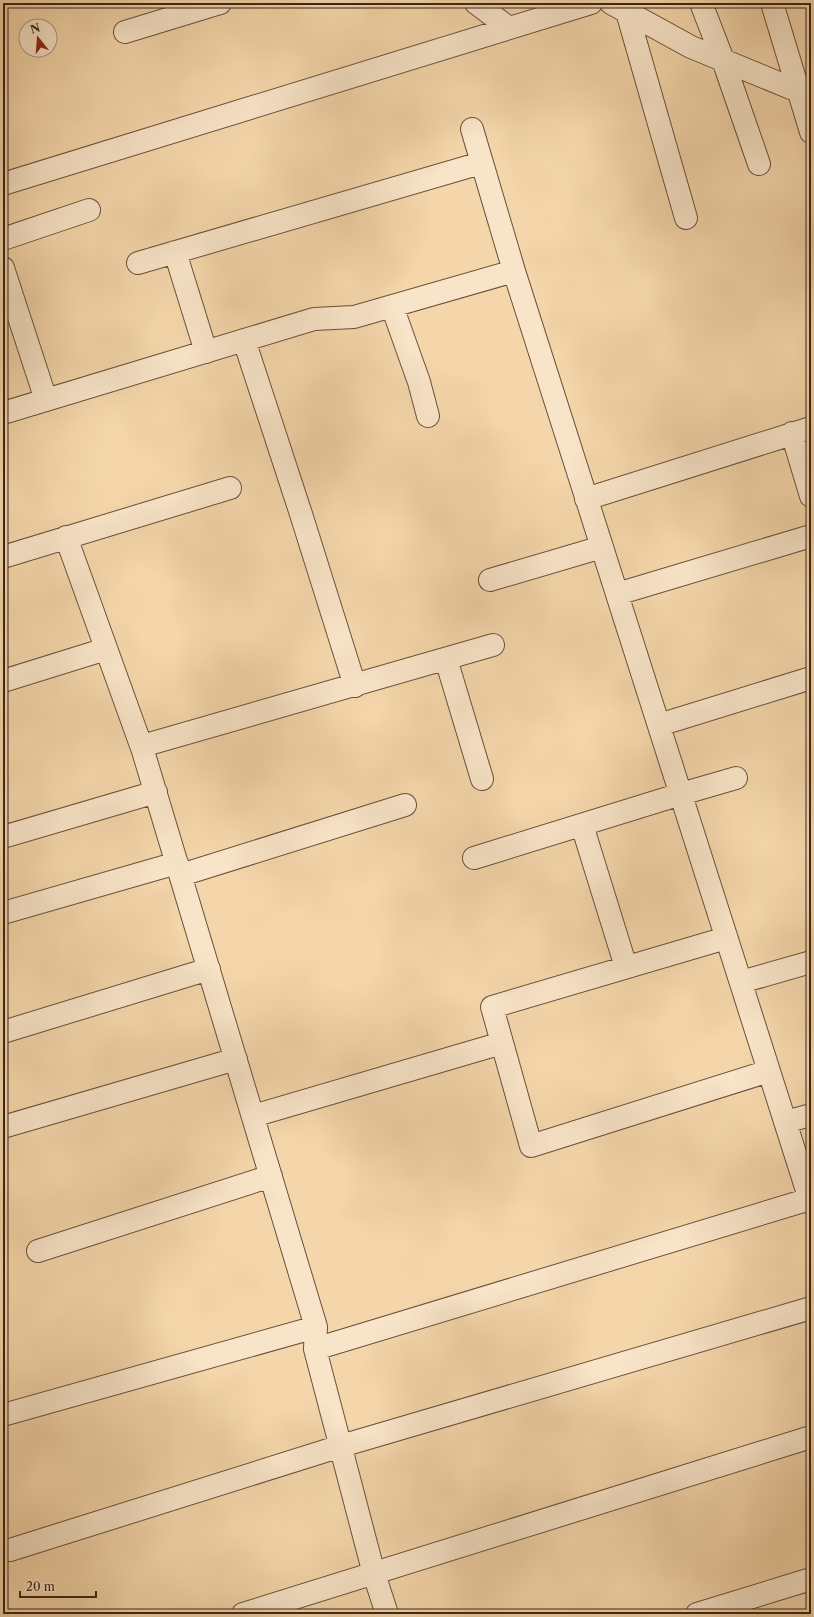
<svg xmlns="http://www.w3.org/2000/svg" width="814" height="1617" viewBox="0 0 814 1617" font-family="'Libre Caslon Text',serif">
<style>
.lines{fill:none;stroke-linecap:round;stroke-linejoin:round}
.minor-casing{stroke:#69503b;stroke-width:24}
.tertiary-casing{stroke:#69503b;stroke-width:24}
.minor{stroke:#f8e4c8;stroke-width:22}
.tertiary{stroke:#f8e4c8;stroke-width:22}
</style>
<rect width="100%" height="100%" fill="#f4d6aa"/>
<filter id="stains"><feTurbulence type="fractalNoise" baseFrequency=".005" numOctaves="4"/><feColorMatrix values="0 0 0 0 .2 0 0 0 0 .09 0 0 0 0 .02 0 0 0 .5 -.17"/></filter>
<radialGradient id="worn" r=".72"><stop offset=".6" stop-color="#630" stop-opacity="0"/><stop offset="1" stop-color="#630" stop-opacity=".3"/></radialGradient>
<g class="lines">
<defs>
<path id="minor" d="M476,3L509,28
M611,3L691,47L798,91L811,94
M701,3L723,60L759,164
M772,3L811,132
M627,12L686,218
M125,32L220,3
M472,129L514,271L811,1203
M3,184L591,3
M3,239L89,210
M175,252L206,352
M138,263L481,163
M3,268L46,400
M392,306L419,382L428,416
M244,340L301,514L355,686
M3,413L314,319L354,317L514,271
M792,433L811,496
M586,499L811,428
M66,537L143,751L316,1327L315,1349L374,1574L387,1614
M3,557L230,488
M490,580L602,547
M617,594L811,536
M446,659L482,779
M3,681L106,649
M659,725L811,678
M142,746L493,645
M582,825L626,967
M3,837L156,792
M474,858L681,794L736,778
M181,875L405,805
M3,913L177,863
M726,938L492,1007L531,1146L769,1071
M741,982L811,962
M3,1032L209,969
M253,1116L502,1043
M785,1122L811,1115
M3,1127L236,1059
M38,1251L271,1176
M315,1349L810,1199
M3,1415L316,1327
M10,1550L341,1446L811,1308
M697,1614L811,1579"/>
<path id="tertiary" d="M243,1614L811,1437"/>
</defs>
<use href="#minor" class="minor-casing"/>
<use href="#tertiary" class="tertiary-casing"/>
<use href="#minor" class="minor"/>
<use href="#tertiary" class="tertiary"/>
</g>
<rect width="814" height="1617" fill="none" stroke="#f4d6aa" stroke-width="16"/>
<rect x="4" y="4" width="806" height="1609" fill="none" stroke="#3b2416" stroke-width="2"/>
<rect x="8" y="8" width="798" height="1601" fill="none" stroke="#3b2416"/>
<g transform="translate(38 38) rotate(343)"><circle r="19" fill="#f8e4c8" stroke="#ac9781"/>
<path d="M0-3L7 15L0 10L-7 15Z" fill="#8f2418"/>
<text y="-6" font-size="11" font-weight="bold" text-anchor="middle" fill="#3b2416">N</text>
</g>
<path d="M20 1591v6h76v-6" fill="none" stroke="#3b2416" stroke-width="2"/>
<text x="26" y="1591" font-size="12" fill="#3b2416" stroke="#f8e4c8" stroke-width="3" paint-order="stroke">20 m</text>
<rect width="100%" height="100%" filter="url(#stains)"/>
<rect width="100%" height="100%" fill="url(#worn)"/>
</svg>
